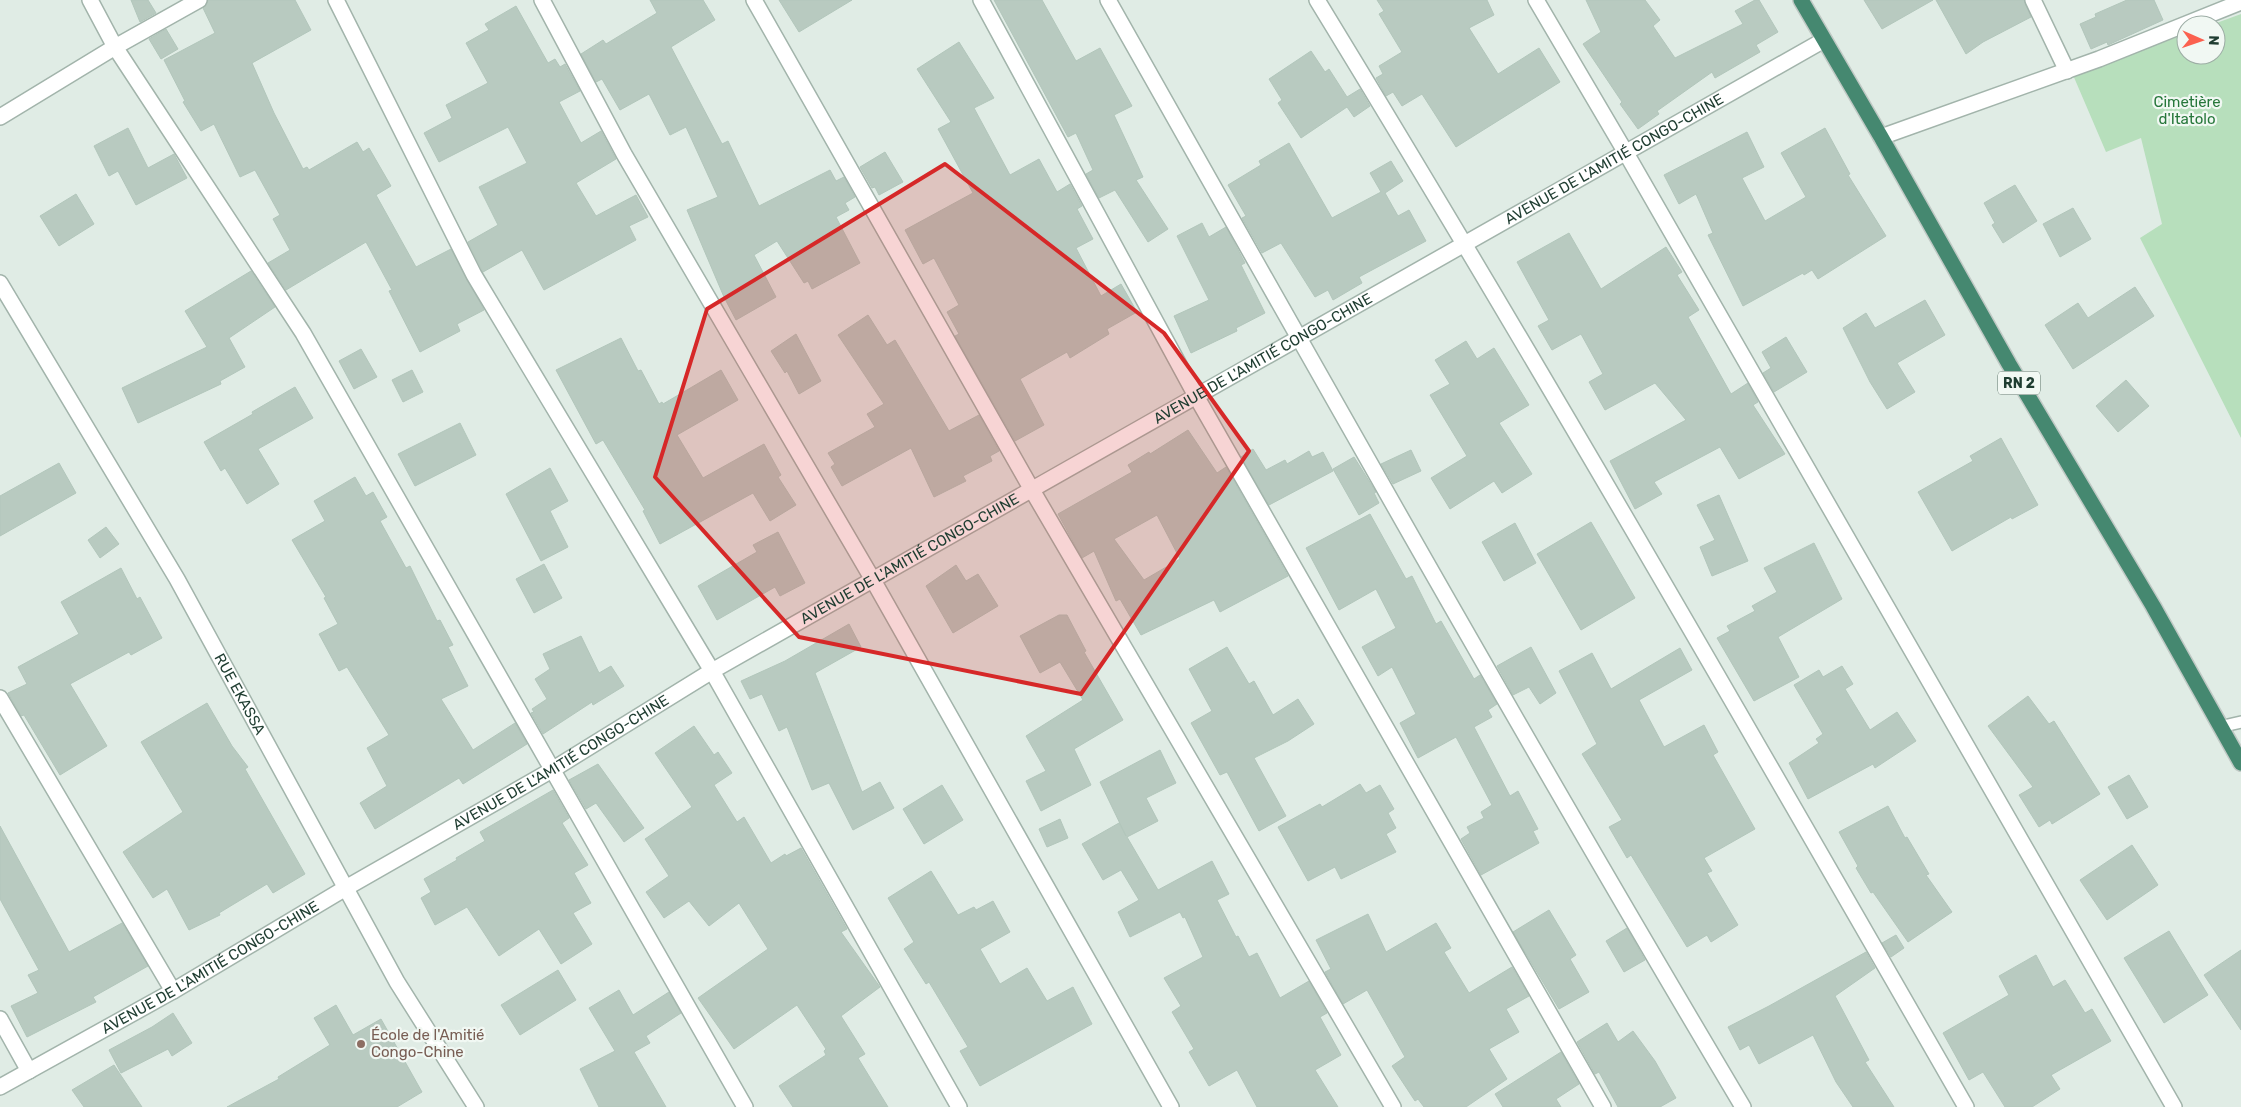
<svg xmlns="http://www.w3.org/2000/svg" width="2241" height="1107" viewBox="0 0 2241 1107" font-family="Rubik,sans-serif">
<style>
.green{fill:#b7dfbc}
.building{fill:#b8cac0;stroke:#b2c6bb;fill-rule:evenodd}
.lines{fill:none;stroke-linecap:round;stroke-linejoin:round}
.service-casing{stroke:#a2b4ab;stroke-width:14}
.minor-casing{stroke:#a2b4ab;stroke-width:18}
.trunk-casing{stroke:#c0c9c5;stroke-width:18}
.service{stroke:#fff;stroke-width:11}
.minor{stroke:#fff;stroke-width:15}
.trunk{stroke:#458870;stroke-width:15}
.marked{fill:#d62828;fill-opacity:0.2;stroke:#d62828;stroke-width:4;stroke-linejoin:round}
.education-dot{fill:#8d6e63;stroke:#f1f8f3;stroke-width:2}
.labels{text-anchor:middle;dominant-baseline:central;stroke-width:4.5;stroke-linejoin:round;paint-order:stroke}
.shield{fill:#f1f8f3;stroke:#5e756b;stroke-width:1}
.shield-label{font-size:14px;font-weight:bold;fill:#1f3d31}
.park-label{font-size:15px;fill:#27773b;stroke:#f1f8f3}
.street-label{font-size:15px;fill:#1f3d31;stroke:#f1f8f3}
.education-label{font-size:15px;fill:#785e54;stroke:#f1f8f3;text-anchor:start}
</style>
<rect width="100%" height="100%" fill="#e0ece5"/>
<path class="green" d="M2241,14V438L2140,238L2162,224L2141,138L2106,152L2073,75L2186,34V55H2216V25H2211Z"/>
<path class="building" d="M131,0H148L156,13L140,22Z
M208,0H295L311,30L252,63L274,113L303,169L307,167L309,170L357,142L363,152L369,148L391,186L376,195L416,267L451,249L484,310L457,324L460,331L420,352L389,291L392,290L366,242L286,290L268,263L290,250L273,219L280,215L255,170L240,177L214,124L201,131L183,102L185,101L164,60L215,33L203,8Z
M650,0H703L715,20L671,47L722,144L728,141L759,206L830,170L836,181L844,177L855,197L845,203L849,210L836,217L860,263L812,289L808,281L804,283L777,241L754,255L776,297L736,320L724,297L687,210L718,197L686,127L670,135L649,94L620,110L602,79L596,82L581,54L603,40L606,44L657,13Z
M779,0H852L799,32Z
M994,0H1042L1076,61L1100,48L1132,106L1114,115L1143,177L1136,180L1168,229L1148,242L1115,190L1099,198L1086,174L1093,170L1076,133L1068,137Z
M1377,0H1487L1494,15L1469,28L1498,74L1539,48L1560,82L1456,147L1422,94L1402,106L1393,92L1386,96L1376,78L1383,74L1379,66L1402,52L1379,14L1384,11Z
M1586,0H1645L1660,20L1653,26L1675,58L1743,24L1735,11L1755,0H1759L1778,32L1756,45L1760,52L1715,78L1712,72L1657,111L1659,114L1638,129L1620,104L1622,102L1583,44L1601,32Z
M1864,0H1933L1882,29Z
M1936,0H2024L2031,17L1983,42L1966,54Z
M2127,0H2154L2163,20L2108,45L2107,42L2091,49L2080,24L2096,17L2095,14Z
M516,6L548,63L555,59L560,67L565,64L580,91L559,102L581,143L601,131L616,159L576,183L596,216L636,195L648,217L629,226L636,240L544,290L522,250L483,272L468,242L498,225L479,187L527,163L508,127L439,162L424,133L452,118L446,105L488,83L466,43L489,30L485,24Z
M166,29L178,49L161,59L149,39Z
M959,42L994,98L974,108L1010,175L1039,159L1057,192L1070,184L1082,206L1077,209L1093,239L1076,248L1101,296L1121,284L1137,312L1107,329L1109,334L1070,358L1067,352L1020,379L1044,425L1015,441L955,336L959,334L947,312L959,305L934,258L923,264L905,230L973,193L938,129L951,122L917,69Z
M1311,51L1325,72L1329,69L1347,97L1360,89L1370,106L1354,117L1347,107L1301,138L1278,103L1282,100L1269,79Z
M128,128L148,168L174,154L187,178L136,205L118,171L109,176L94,146Z
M1825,128L1850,174L1848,175L1886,236L1818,279L1812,270L1804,275L1803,273L1743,306L1708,235L1713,233L1696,194L1679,204L1664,175L1747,132L1764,167L1742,178L1765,221L1806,197L1781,153Z
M1289,143L1332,218L1381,192L1370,173L1391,161L1403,181L1385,193L1398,216L1409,210L1426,241L1359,277L1362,283L1333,300L1328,290L1315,297L1281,243L1262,253L1242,218L1246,216L1228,185L1261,165L1259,161Z
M885,152L903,182L879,195L875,187L872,188L860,167Z
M2015,185L2037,221L2003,243L1992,225L1995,223L1984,203Z
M76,194L94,224L59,246L40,216Z
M2073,208L2091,239L2060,257L2043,224Z
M1202,223L1209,237L1226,227L1245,263L1241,265L1265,313L1236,328L1237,331L1191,353L1174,316L1209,300L1177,236Z
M1569,233L1601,289L1666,247L1682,272L1677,275L1699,310L1688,317L1731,394L1748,383L1758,402L1753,405L1785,454L1739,479L1720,447L1654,482L1662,494L1635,509L1610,461L1686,420L1655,383L1605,410L1589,382L1603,374L1581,334L1552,350L1538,326L1549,320L1517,262Z
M251,271L275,307L229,338L245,367L220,381L221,384L138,423L122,388L207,347L185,311Z
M2135,287L2154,316L2073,369L2045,325L2078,303L2088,318Z
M1925,300L1945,335L1897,363L1915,392L1887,409L1870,382L1843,328L1866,313L1875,328Z
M868,315L887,345L895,340L949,431L979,415L999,451L990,456L992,461L963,476L966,481L934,497L911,448L842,486L831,467L835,464L828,453L875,427L867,414L884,404L838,335Z
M796,334L821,381L799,394L787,371L785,373L771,351Z
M1786,337L1807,372L1774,392L1763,373L1771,368L1762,352Z
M621,338L638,371L641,370L659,404L662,402L663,404L721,370L738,400L677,435L703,478L764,444L781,475L778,477L796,505L770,521L753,493L660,544L643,511L645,510L603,440L596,444L556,370Z
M1466,341L1477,359L1494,348L1529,405L1499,423L1532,474L1502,493L1494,481L1450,509L1431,478L1467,456L1430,395L1450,384L1435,360Z
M361,349L377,377L354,389L339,361Z
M412,370L423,392L403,402L392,380Z
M2126,380L2149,406L2118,432L2096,406Z
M295,387L313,418L258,449L279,484L247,504L225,468L221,471L204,442L253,414L252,412Z
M460,423L476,455L415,486L398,454Z
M1188,430L1217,473L1226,467L1288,576L1220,612L1214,600L1141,635L1120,599L1116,601L1094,551L1082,558L1058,514L1132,472L1128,465L1149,452L1150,454ZM1157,515L1180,559L1144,580L1114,539Z
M2001,438L2038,505L2012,519L2011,517L1952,551L1918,492L1973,461L1970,456Z
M1253,449L1266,470L1285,460L1287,464L1309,451L1312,457L1323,452L1333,471L1269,505L1241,457Z
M1411,450L1421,471L1393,484L1381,464Z
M1354,457L1376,492L1374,493L1379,503L1359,515L1333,469Z
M59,463L76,493L0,536V496Z
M550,468L568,501L550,511L568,547L541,561L506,494Z
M355,477L366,496L373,492L387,517L380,521L406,568L410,566L437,621L440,620L453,645L448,647L468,686L441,699L473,750L515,723L527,744L463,784L459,778L375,829L360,803L387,786L367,748L389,735L347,667L339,671L319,634L338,624L324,598L326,597L292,540L325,521L314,501Z
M1719,495L1748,561L1712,576L1700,547L1715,540L1697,505Z
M1370,514L1406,579L1412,576L1436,624L1441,621L1474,679L1480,675L1497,704L1488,710L1492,717L1474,727L1510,796L1518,791L1538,829L1533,831L1539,843L1481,875L1461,839L1470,833L1467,827L1484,818L1481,812L1492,805L1456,737L1418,758L1400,723L1416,714L1392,667L1378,676L1362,647L1396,628L1376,589L1339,610L1306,548Z
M1591,522L1635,598L1581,630L1537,554Z
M1515,523L1536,563L1504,581L1482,542Z
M106,527L119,544L100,558L88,540Z
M778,532L805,583L780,596L775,587L717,620L698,586L757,552L753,545Z
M1814,543L1842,599L1778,637L1799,677L1754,701L1717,638L1730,631L1727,626L1755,611L1752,606L1777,592L1764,568Z
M544,564L562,598L534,613L516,579Z
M956,565L966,581L978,574L998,606L953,633L926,586Z
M121,568L137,599L140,597L162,638L131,655L129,652L70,684L107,746L60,775L24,715L21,716L8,693L27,684L18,667L79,634L61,602Z
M1059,615H1067L1086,651L1084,652L1123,720L1074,749L1091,785L1041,811L1026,781L1046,771L1026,736L1083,700L1060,662L1040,673L1020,636Z
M849,624L861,647L815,673L862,792L880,782L894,808L853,830L829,783L812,790L787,727L779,731L762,694L750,699L741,681L785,661Z
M581,636L599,673L611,666L624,686L593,705L592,702L543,734L531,713L534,712L532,709L547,699L535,679L550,669L543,654Z
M1227,647L1249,684L1254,681L1273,715L1298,699L1314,724L1288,741L1254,758L1286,816L1259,831L1227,772L1220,775L1191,723L1212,711L1189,669Z
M1531,647L1556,693L1540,704L1529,687L1513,695L1497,666Z
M1680,648L1692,670L1639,700L1664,747L1704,725L1718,752L1713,755L1755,829L1704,858L1712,871L1707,873L1738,925L1711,942L1707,935L1687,947L1631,855L1627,858L1609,827L1622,820L1582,754L1597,744L1559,671L1592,653L1611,689Z
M1842,666L1853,684L1845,689L1870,730L1897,712L1916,741L1875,768L1873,764L1808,799L1789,763L1819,743L1816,739L1823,734L1794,685L1819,670L1823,677Z
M2028,696L2049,724L2054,721L2100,794L2052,824L2050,820L2039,827L2019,795L2033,787L1988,726Z
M207,703L232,746L248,767L245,769L305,874L273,893L267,884L219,913L220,915L189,930L167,889L153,898L123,852L183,812L141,742Z
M694,726L714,755L718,752L732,773L714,785L737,822L744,817L771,863L785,854L786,856L801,848L847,929L841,932L880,987L841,1016L865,1054L858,1058L888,1107H793L779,1086L826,1055L824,1051L826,1049L797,1005L734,1049L698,998L768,949L739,903L709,926L689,901L664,918L646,892L669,876L645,839L692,807L655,753Z
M1160,750L1176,783L1146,798L1158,821L1127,837L1158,890L1212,861L1229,894L1217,900L1236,937L1238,936L1249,957L1257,953L1280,998L1309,981L1327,1013L1320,1017L1341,1055L1315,1070L1338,1107H1257L1237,1070L1209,1086L1189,1052L1194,1049L1172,1012L1181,1006L1164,978L1203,957L1185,917L1183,918L1180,912L1130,937L1118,912L1139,900L1121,870L1103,880L1082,844L1119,823L1126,836L1100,782Z
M598,764L644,828L624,842L596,803L586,809L569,780Z
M2129,775L2148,807L2127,819L2108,787Z
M1360,784L1366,793L1380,785L1394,809L1388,813L1396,828L1386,834L1396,852L1341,879L1335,867L1308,881L1278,827L1320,804L1322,807Z
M942,785L963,820L924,844L903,809Z
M553,790L569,818L562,823L588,865L574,873L591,903L573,913L592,944L561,964L539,929L499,956L467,907L435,925L421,898L431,892L424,879L457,860L456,858L485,841L480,832Z
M1888,806L1905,838L1907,837L1929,874L1926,875L1952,912L1908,942L1873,892L1871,893L1856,868L1858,866L1839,832Z
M1060,819L1068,838L1047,847L1039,829Z
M0,826L69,952L122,923L148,966L93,997L96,1002L27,1037L11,1006L38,993L28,975L39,970L0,899Z
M2132,845L2158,885L2107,920L2080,880Z
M931,871L958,915L974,907L976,910L993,901L1010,932L980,949L1000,984L1027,968L1047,1001L1073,987L1092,1024L980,1086L960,1051L968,1047L929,982L926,984L904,949L914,942L888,898Z
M1549,910L1576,955L1570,959L1589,992L1559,1009L1513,932Z
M1368,914L1386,952L1436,923L1451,948L1444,952L1469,993L1512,967L1529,996L1506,1009L1519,1032L1489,1049L1507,1079L1466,1107H1424L1418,1099L1415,1101L1392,1066L1405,1057L1367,990L1343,1004L1325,972L1331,969L1316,940Z
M1627,928L1645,960L1624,972L1606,941Z
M2169,931L2208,995L2164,1023L2124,958Z
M1896,935L1904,948L1891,957L1882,943Z
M2241,950V1030L2204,975Z
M1866,952L1875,968L1835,996L1869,1060L1865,1062L1894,1107H1853L1836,1082L1813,1035L1759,1064L1749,1045L1740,1050L1728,1027L1769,1006Z
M2036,955L2053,987L2065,980L2085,1013L2092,1009L2111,1041L2051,1075L2060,1089L2032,1107H2005L1983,1072L1969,1080L1943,1033L2009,995L1999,976Z
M558,970L576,1000L520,1035L501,1005Z
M619,990L633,1015L669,992L681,1013L646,1036L650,1043L634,1052L666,1107H599L580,1069L615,1051L589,1008Z
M336,1005L353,1035L381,1019L422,1092L397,1107H227L279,1079L278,1077L330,1045L314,1018Z
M173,1013L192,1043L172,1056L168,1049L121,1073L109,1050L152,1027Z
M1607,1023L1618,1042L1633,1031L1655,1061L1676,1098L1660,1107H1618L1599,1072L1595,1074L1577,1042Z
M1561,1052L1579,1084L1556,1099L1561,1107H1503L1495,1094Z
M114,1065L142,1107H84L72,1090Z"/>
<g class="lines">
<defs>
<path id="service" d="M2219,727L2241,722"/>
<g id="minor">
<path d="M90,0L115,47L303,333L745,1107"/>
<path d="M336,0L474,275L712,671L959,1107"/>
<path d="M542,0L624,154L873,580L1171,1107"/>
<path d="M754,0L1032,490L1393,1107"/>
<path d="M981,0L1196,396L1603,1107"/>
<path d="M1108,0C1317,370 1525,741 1743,1107"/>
<path d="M1317,0C1540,365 1753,736 1966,1107"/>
<path d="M1536,0L1626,153L2174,1107"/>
<path d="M2033,0L2067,71"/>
<path d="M0,117L115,47L199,0"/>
<path d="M1881,137L2099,59L2241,2"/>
<path id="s1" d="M0,283L177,579L397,982L476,1107"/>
<path d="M0,698L173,991"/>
<path d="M0,1019L29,1071"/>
<path id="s2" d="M0,1087L173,991L344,889L552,770L712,671L1824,40"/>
</g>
<path id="trunk" d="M1801,0L1881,137L2009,364L2153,606L2241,763"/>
</defs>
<use href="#service" class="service-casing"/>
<use href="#minor" class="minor-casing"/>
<use href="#trunk" class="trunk-casing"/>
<use href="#service" class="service"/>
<use href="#minor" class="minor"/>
<use href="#trunk" class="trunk"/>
</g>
<path class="marked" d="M945,164L1164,333L1249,451L1081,694L799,637L655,477L707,309Z"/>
<circle class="education-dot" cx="361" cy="1044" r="5"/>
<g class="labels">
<rect class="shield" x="1998" y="371.5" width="42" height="23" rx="4"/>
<g class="shield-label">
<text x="2019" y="383">RN 2</text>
</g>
<g class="park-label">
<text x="2187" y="102">Cimetière<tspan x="2187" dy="17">d'Itatolo</tspan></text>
</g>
<g class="street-label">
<text stroke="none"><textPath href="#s2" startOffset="1862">AVENUE DE L'AMITIÉ CONGO-CHINE</textPath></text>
<text stroke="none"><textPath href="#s2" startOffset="1458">AVENUE DE L'AMITIÉ CONGO-CHINE</textPath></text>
<text stroke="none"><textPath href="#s2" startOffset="1052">AVENUE DE L'AMITIÉ CONGO-CHINE</textPath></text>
<text stroke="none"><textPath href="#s1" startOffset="476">RUE EKASSA</textPath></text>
<text stroke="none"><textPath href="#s2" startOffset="648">AVENUE DE L'AMITIÉ CONGO-CHINE</textPath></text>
<text stroke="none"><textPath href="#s2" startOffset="242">AVENUE DE L'AMITIÉ CONGO-CHINE</textPath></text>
</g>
<g class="education-label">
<text x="371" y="1035">École de l'Amitié<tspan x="371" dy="17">Congo-Chine</tspan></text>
</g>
</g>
<g transform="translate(2201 40) rotate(92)"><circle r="24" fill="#f1f8f3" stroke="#9dada5"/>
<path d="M0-4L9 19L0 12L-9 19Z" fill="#fb614f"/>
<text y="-8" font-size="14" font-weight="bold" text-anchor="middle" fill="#1f3d31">N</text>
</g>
</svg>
